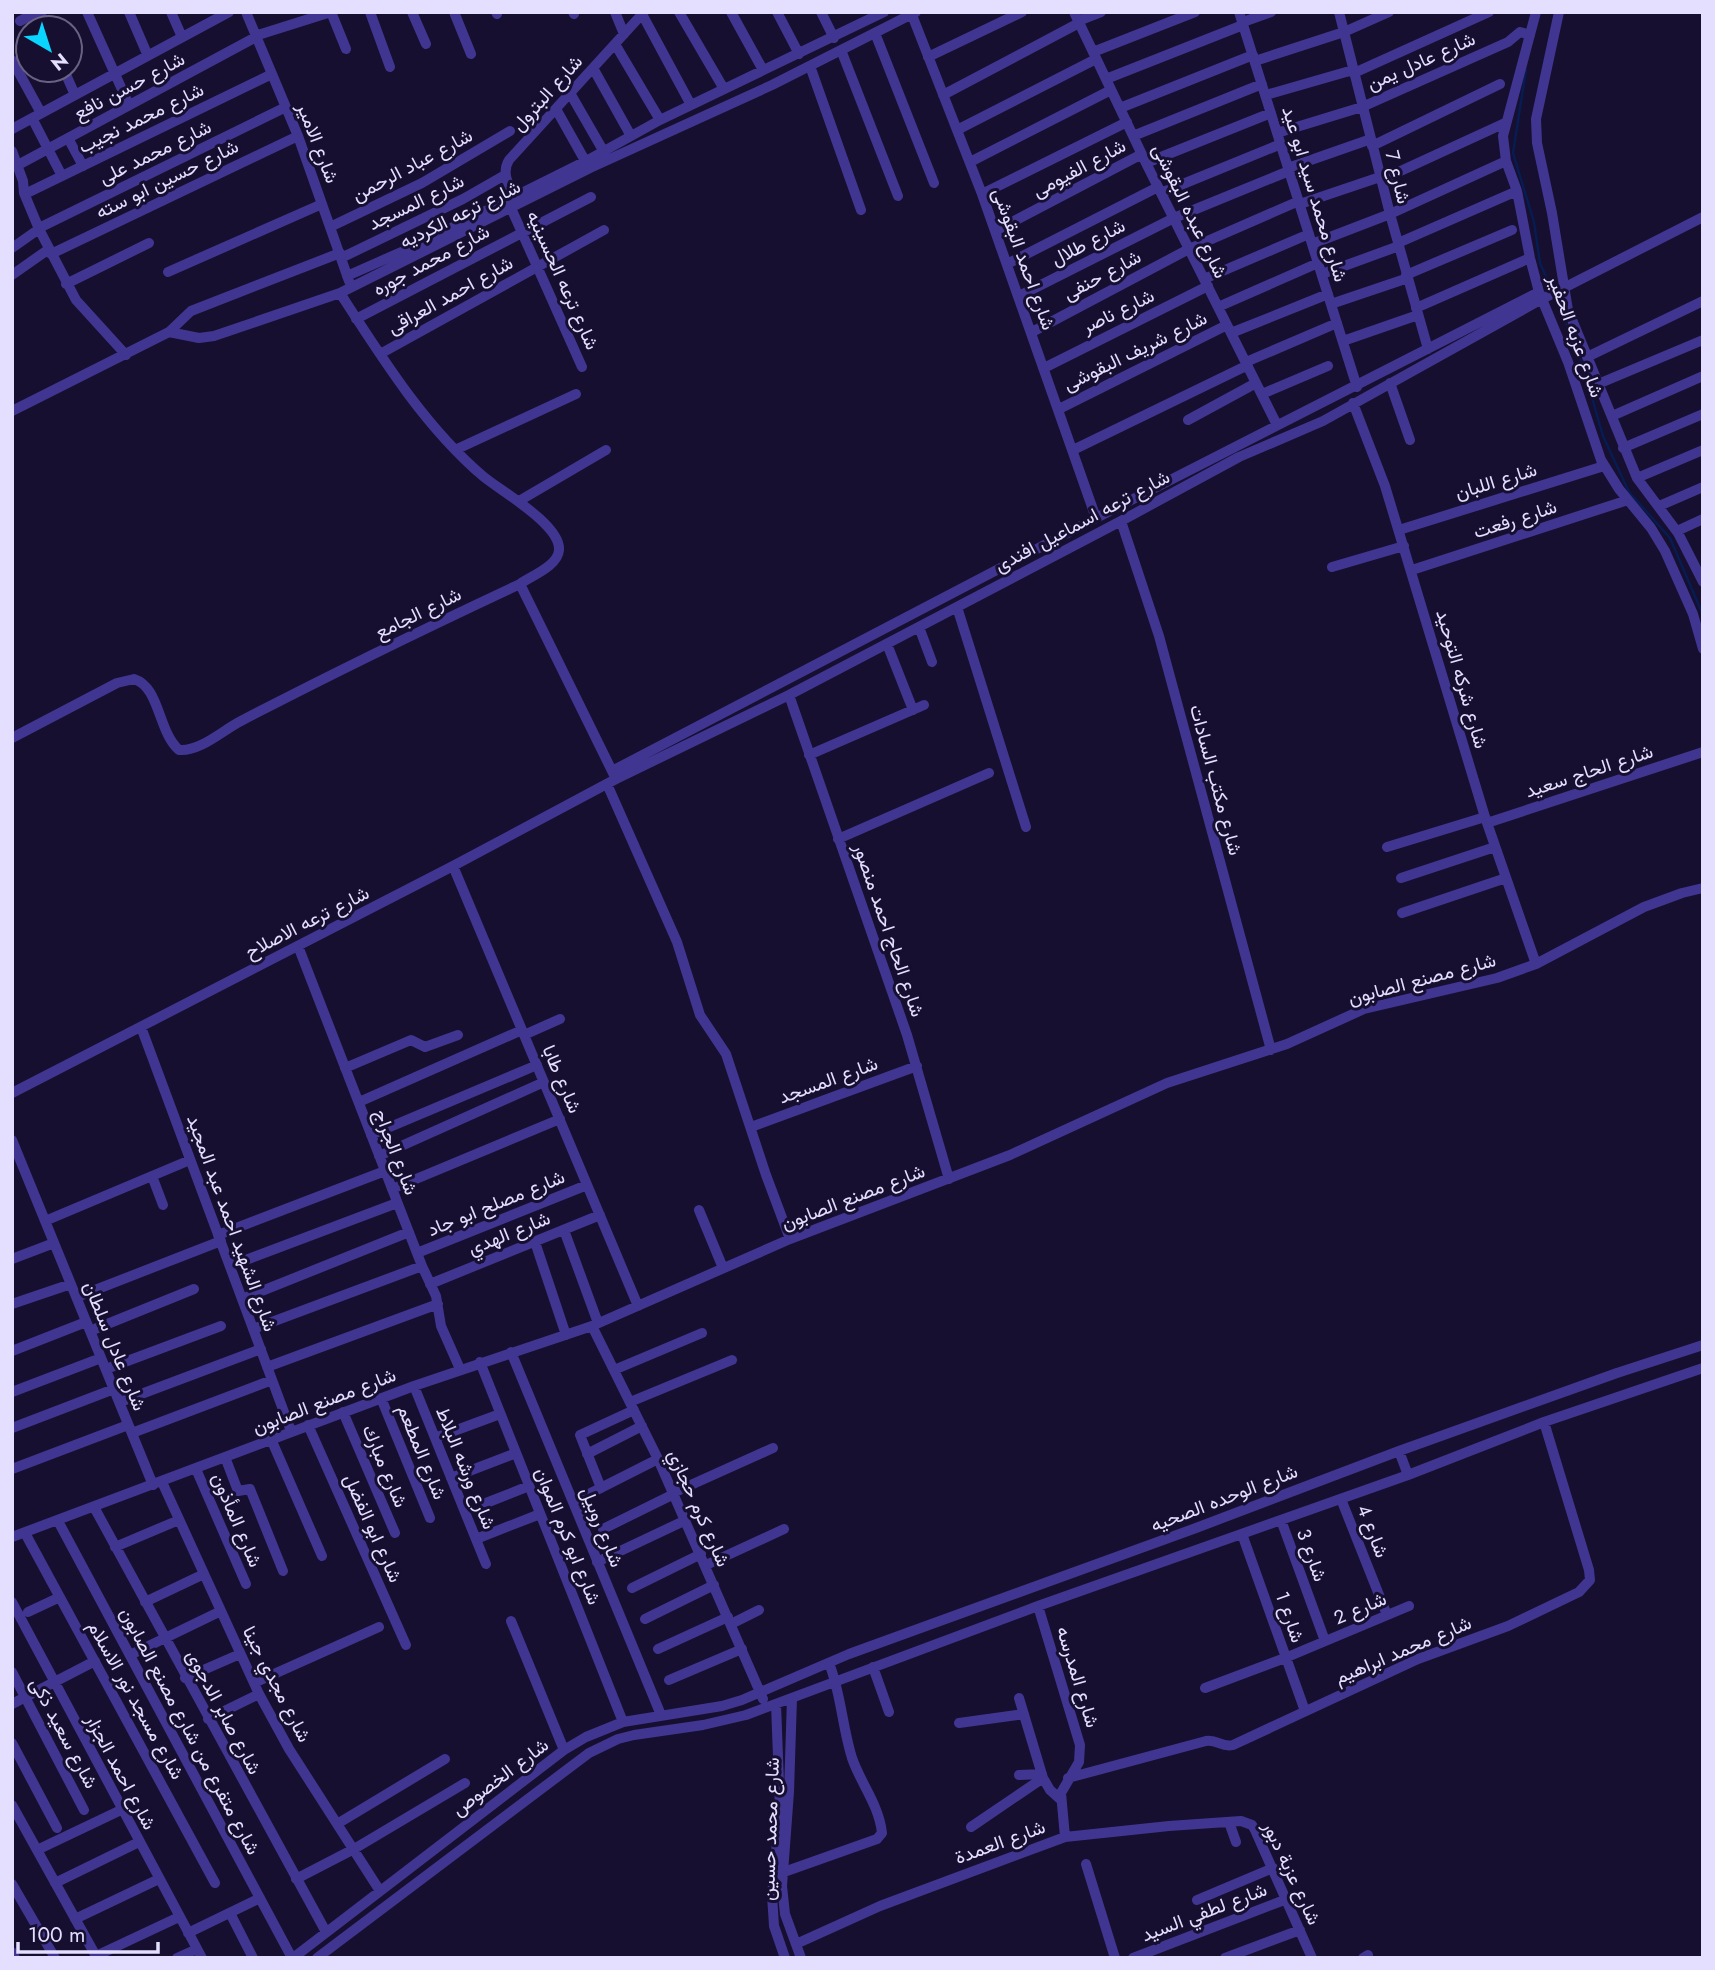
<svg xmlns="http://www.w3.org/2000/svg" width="1715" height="1970" viewBox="0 0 1715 1970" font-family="Jost,Vazirmatn,sans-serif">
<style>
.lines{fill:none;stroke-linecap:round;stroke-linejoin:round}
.stream{stroke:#061c52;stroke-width:2.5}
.minor{stroke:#403692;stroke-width:10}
.labels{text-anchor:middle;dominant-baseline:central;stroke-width:6;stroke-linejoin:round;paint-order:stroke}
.street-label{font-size:19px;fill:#e4deff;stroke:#170f2f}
</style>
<rect width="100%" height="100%" fill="#170f2f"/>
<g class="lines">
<path class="stream" d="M1526,70L1513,153L1534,222L1540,263L1552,290
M1555,296L1582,363L1603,436L1629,492L1670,538L1703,615"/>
<path class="minor" d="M40,12L46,28
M87,12L129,105
M129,12L148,56
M171,12L182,37
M246,12L298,136L349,281
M370,12L390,67
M412,12L426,44
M454,12L471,54
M496,12L497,14
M573,12L574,14
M615,12L624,34
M679,12L724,89
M731,12L763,70
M777,12L799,54
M821,12L834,38
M1074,12L1146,163L1277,425
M1239,12L1357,387
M1339,12L1390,214L1428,349
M1536,12L1503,136L1506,161L1517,191L1530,258L1539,292L1568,362L1601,460L1619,489L1651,528L1665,551L1693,614L1703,649
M1559,12L1536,119L1537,143L1552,213L1568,310L1637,478L1678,533L1703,582
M642,14L691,105
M912,15L982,194L1096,518
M20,21L37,12
M1078,21L1101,12
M1243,22L1271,12
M875,33L934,183
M255,36L331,12L346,49
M615,44L660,120
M841,50L898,196
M1093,52L1195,12
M928,57L1022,12
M12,60L41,113
M1255,61L1344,32L1389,12
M810,66L861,210
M593,68L631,136
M64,70L75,95
M1354,73L1489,12
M1106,79L1243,25
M570,93L604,152
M943,95L1079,23
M1266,95L1353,70
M1120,108L1253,55
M556,109L588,166
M32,118L62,176
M12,129L229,12
M957,130L1096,59
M1277,133L1362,107L1508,42L1520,32L1530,35
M1133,136L1262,84
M68,138L83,166
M1372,146L1500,84
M12,151L23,181L24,193L39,229L76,300L126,355
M970,162L1111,90
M1146,163L1271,113
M18,165L256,37
M1288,168L1371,139
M1381,180L1505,123
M1161,193L1281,144
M25,194L272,74
M982,194L1127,122
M517,202C511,188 500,175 509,160L644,12
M1300,204L1380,177
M511,208L582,367
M330,227L422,183L510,131
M39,228L286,107
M995,231L1142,154
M1398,243L1517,191
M1312,244L1390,214L1506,161
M12,248L39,229
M51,254L298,136
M341,258L463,199L505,175
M1007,264L1158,187
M168,272L322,204
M1322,274L1399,246
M12,275L49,249
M1406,275L1512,230
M347,276L415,246L586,161L660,120L884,12
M1204,279L1309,234
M66,284L149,243
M1019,296L1174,218L1289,171
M1331,304L1408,278
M1218,307L1318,263
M1416,308L1530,258
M356,319L591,197
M169,332L191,311L340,253
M1032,332L1189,249L1299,201
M1231,333L1328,294
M1343,341L1418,315
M380,354L604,230
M1587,357L1703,301
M1246,362L1337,323
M1044,368L1208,286
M1390,383L1410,440
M1598,384L1703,340
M1262,394L1328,366
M1353,403L1385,486L1485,817L1536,964
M1059,409L1227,325
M12,411L169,332L199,338L214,336L340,293L590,168L772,85L916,12
M1612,416L1703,376
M1188,420L1256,383
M1623,448L1703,414
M455,450L576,394
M1073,450L1248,365
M1637,478L1703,450
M519,501L606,450
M1659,506L1703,487
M1121,521L1159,636L1271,1050
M1399,530L1604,466
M1677,531L1703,519
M1332,567L1404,546
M1412,570L1628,500
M520,584L615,777
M957,607L1026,827
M919,627L932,662
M887,644L913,710
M789,695L907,1035L949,1179
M12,738L117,683L134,679C160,687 158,732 179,750C200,752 223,730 241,721C333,673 426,628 520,584C531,576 558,566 559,550C561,525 501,491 484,477C425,427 382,358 340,293
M809,755L924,705
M612,771L1096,518L1539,292
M607,784L677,942L700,1015L726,1054L766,1175L790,1239
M1487,823L1703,752
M838,839L989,773
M1387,847L1485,817
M453,866L638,1306
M1401,878L1495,847
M1402,913L1506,878
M298,946L422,1266L436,1296L441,1326L460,1369
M141,1027L291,1431
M524,1035L560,1019
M345,1068L411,1040L425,1047L458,1035
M12,1093L453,866L616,779L789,695L1121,521L1239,457L1323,421L1542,299L1703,217
M359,1102L522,1030
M751,1127L917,1066
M371,1135L537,1065
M12,1140L153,1485
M379,1156L544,1082
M152,1176L163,1205
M392,1189L560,1119
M699,1210L723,1268
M45,1221L190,1160
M564,1230L598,1323
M218,1235L385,1171
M535,1242L566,1335
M417,1253L587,1185
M12,1259L54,1243
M230,1266L397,1203
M430,1284L600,1215
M77,1297L221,1241
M242,1299L409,1232
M12,1304L71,1284
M592,1326L658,1459L763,1699
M253,1329L422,1266
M90,1331L194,1289
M12,1351L86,1322
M511,1352L661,1715
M480,1362L623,1722
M267,1367L438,1304
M106,1369L221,1326
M614,1370L702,1333
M414,1386L486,1564
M12,1392L101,1358
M381,1398L430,1518
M120,1402L261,1349
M630,1402L732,1360
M343,1412L395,1533
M308,1425L406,1645
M12,1428L114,1389
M132,1433L272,1380
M435,1438L500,1414
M271,1439L322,1556
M1399,1451L1408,1475
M587,1454L642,1426
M225,1457L238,1491L250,1489L283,1571
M12,1469L128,1425
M196,1469L246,1584
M451,1478L516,1453
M162,1482L259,1694L289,1749L380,1891
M601,1488L580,1435L634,1410
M673,1493L773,1448
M1341,1499L1387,1615
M573,1502L658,1459
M486,1503L529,1486
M94,1507L326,1932
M1281,1520L1325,1641
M58,1521L292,1958
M603,1529L674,1494
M25,1533L215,1883
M1242,1534L1305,1711
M12,1537L414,1386L592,1326L790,1239L1010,1155L1167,1083L1287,1044L1364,1009L1497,978L1536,964L1644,907L1682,893L1703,888
M476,1539L540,1514
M115,1547L179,1520
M597,1562L686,1520
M706,1565L784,1529
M632,1588L701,1554
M12,1602L202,1958
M145,1602L204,1574
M1038,1606L1080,1745L1079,1762L1061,1793L1065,1837
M28,1612L60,1597
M645,1619L714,1585
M511,1621L564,1750
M731,1624L759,1610
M658,1649L728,1617
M130,1655L221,1611
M873,1667L889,1712
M12,1672L84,1810
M185,1678L240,1654
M669,1680L742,1649
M254,1683L379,1627
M1205,1688L1285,1658L1409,1606
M792,1698L789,1792L782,1886L785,1914L801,1958
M1019,1698L1043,1778L1050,1790L1060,1799
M12,1704L95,1661
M776,1704L780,1809L772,1895L774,1926L785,1958
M208,1719L259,1694
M959,1723L1024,1714
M12,1743L57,1828
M1019,1775L1042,1774
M1068,1778L1206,1741C1217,1739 1222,1748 1233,1745L1418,1659L1508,1626L1579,1592L1590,1580L1589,1570L1544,1422
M12,1805L97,1958
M1229,1822L1236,1842
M337,1824L445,1759
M971,1827L1043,1778
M37,1850L121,1810
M1086,1864L1115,1958
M784,1872L877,1839L882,1833C879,1805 861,1784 852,1758C842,1726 841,1693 829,1663
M296,1879L354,1849L465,1783
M55,1883L139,1842
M12,1884L55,1958
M1197,1900L1273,1868
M230,1913L253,1958
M75,1919L159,1879
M188,1933L260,1898
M796,1944L880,1906L1065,1837L1169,1826L1241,1821L1252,1825L1255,1830L1312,1958
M12,1952L15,1958
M96,1956L179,1917
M177,1958L197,1949
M293,1958L564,1750L586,1737L623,1722L722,1706L742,1700L849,1654L1196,1528L1399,1451L1617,1373L1703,1345
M317,1958L589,1753L618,1739L634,1735L703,1725L746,1715L1038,1606L1408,1475L1544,1422L1703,1368
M1133,1958L1287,1899
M1225,1958L1300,1930
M1363,1958L1368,1955"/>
</g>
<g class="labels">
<g class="street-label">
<text transform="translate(1421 61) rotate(-24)">شارع عادل يمن</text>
<text transform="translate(129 86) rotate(-28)">شارع حسن نافع</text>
<text transform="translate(547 93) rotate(-48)">شارع البترول</text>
<text transform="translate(141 118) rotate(-26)">شارع محمد نجيب</text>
<text transform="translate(318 143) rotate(69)">شارع الامير</text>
<text transform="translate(155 152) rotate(-26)">شارع محمد على</text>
<text transform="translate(412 165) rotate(-28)">شارع عباد الرحمن</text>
<text transform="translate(1079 168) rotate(-28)">شارع الفيومى</text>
<text transform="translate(1398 177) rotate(76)">شارع 7</text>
<text transform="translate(167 179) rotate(-26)">شارع حسين ابو سته</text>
<text transform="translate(1315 194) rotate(73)">شارع محمد سيد ابو عيد</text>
<text transform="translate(416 202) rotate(-26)">شارع المسجد</text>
<text transform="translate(1190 211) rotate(64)">شارع عبده البقوشى</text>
<text transform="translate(460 214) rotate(-26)">شارع ترعه الكرديه</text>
<text transform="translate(1088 242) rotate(-27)">شارع طلال</text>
<text transform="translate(1024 259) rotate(70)">شارع احمد البقوشى</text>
<text transform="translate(431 260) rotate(-28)">شارع محمد جوره</text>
<text transform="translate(1102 275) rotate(-28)">شارع حنفى</text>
<text transform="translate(563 280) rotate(66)">شارع ترعه الحسينيه</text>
<text transform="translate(450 295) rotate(-29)">شارع احمد العراقى</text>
<text transform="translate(1118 311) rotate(-26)">شارع ناصر</text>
<text transform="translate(1576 336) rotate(70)">شارع عزبه الحفير</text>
<text transform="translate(1135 351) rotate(-26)">شارع شريف البقوشى</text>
<text transform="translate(1496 481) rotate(-17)">شارع اللبان</text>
<text transform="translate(1515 519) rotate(-18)">شارع رفعت</text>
<text transform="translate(1082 521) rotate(-28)">شارع ترعه اسماعيل افندى</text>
<text transform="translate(418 613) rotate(-26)">شارع الجامع</text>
<text transform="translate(1462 679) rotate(74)">شارع شركه التوحيد</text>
<text transform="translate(1589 771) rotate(-18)">شارع الحاج سعيد</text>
<text transform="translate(1216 780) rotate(75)">شارع مكتب السادات</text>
<text transform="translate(307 922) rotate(-27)">شارع ترعه الاصلاح</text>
<text transform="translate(889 930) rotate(71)">شارع الحاج احمد منصور</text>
<text transform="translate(1422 979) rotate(-15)">شارع مصنع الصابون</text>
<text transform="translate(562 1079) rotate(67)">شارع طابا</text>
<text transform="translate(828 1080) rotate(-20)">شارع المسجد</text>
<text transform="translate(396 1152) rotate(69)">شارع الجراج</text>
<text transform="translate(853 1197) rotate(-21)">شارع مصنع الصابون</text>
<text transform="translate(496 1203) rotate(-22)">شارع مصلح ابو جاد</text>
<text transform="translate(232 1223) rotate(70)">شارع الشهيد احمد عبد المجيد</text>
<text transform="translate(509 1233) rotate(-22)">شارع الهدي</text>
<text transform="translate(115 1346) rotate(68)">شارع عادل سلطان</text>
<text transform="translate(324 1401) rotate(-21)">شارع مصنع الصابون</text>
<text transform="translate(422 1452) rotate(68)">شارع المطعم</text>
<text transform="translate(385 1466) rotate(67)">شارع مبارك</text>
<text transform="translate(466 1468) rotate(68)">شارع ورشه البلاط</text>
<text transform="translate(1224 1498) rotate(-21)">شارع الوحده الصحيه</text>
<text transform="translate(699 1508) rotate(66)">شارع كرم حجازي</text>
<text transform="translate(237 1520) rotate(67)">شارع المأذون</text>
<text transform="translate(602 1527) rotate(68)">شارع روبيل</text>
<text transform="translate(373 1528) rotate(66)">شارع ابو الفضل</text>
<text transform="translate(1373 1531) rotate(69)">شارع 4</text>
<text transform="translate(568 1536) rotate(68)">شارع ابو كرم الموان</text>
<text transform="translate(1312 1555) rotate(70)">شارع 3</text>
<text transform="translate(1360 1608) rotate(-23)">شارع 2</text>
<text transform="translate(1290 1617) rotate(71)">شارع 1</text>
<text transform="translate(1403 1650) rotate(-23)">شارع محمد ابراهيم</text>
<text transform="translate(1078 1677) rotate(73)">شارع المدرسه</text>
<text transform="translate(277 1684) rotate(63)">شارع مجدي جينا</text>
<text transform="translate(136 1700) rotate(61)">شارع مسجد نور الاسلام</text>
<text transform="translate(224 1712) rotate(62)">شارع صابر الدجوى</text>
<text transform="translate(190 1731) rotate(62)">شارع متفرع من شارع مصنع الصابون</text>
<text transform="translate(64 1733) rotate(62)">شارع سعيد ذكى</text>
<text transform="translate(121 1772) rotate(62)">شارع احمد الجزار</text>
<text transform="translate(500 1777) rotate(-37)">شارع الخصوص</text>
<text transform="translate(770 1829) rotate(-88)">شارع محمد حسين</text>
<text transform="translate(1000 1842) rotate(-20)">شارع العمدة</text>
<text transform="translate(1292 1873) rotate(65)">شارع عزبة دبور</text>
<text transform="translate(1204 1912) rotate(-21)">شارع لطفي السيد</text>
</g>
</g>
<rect width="1715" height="1970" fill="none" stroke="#e4deff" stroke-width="28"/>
<g transform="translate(49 49) rotate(141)"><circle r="33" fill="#170f2f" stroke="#696282" stroke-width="2"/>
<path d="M0-5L12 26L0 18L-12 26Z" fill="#0ad5ff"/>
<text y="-10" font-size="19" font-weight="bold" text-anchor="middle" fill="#e4deff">N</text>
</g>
<path d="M18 1942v10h140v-10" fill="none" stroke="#e4deff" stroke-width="3.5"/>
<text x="28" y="1942" font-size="21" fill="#e4deff" stroke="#170f2f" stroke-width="5" paint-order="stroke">100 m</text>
</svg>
